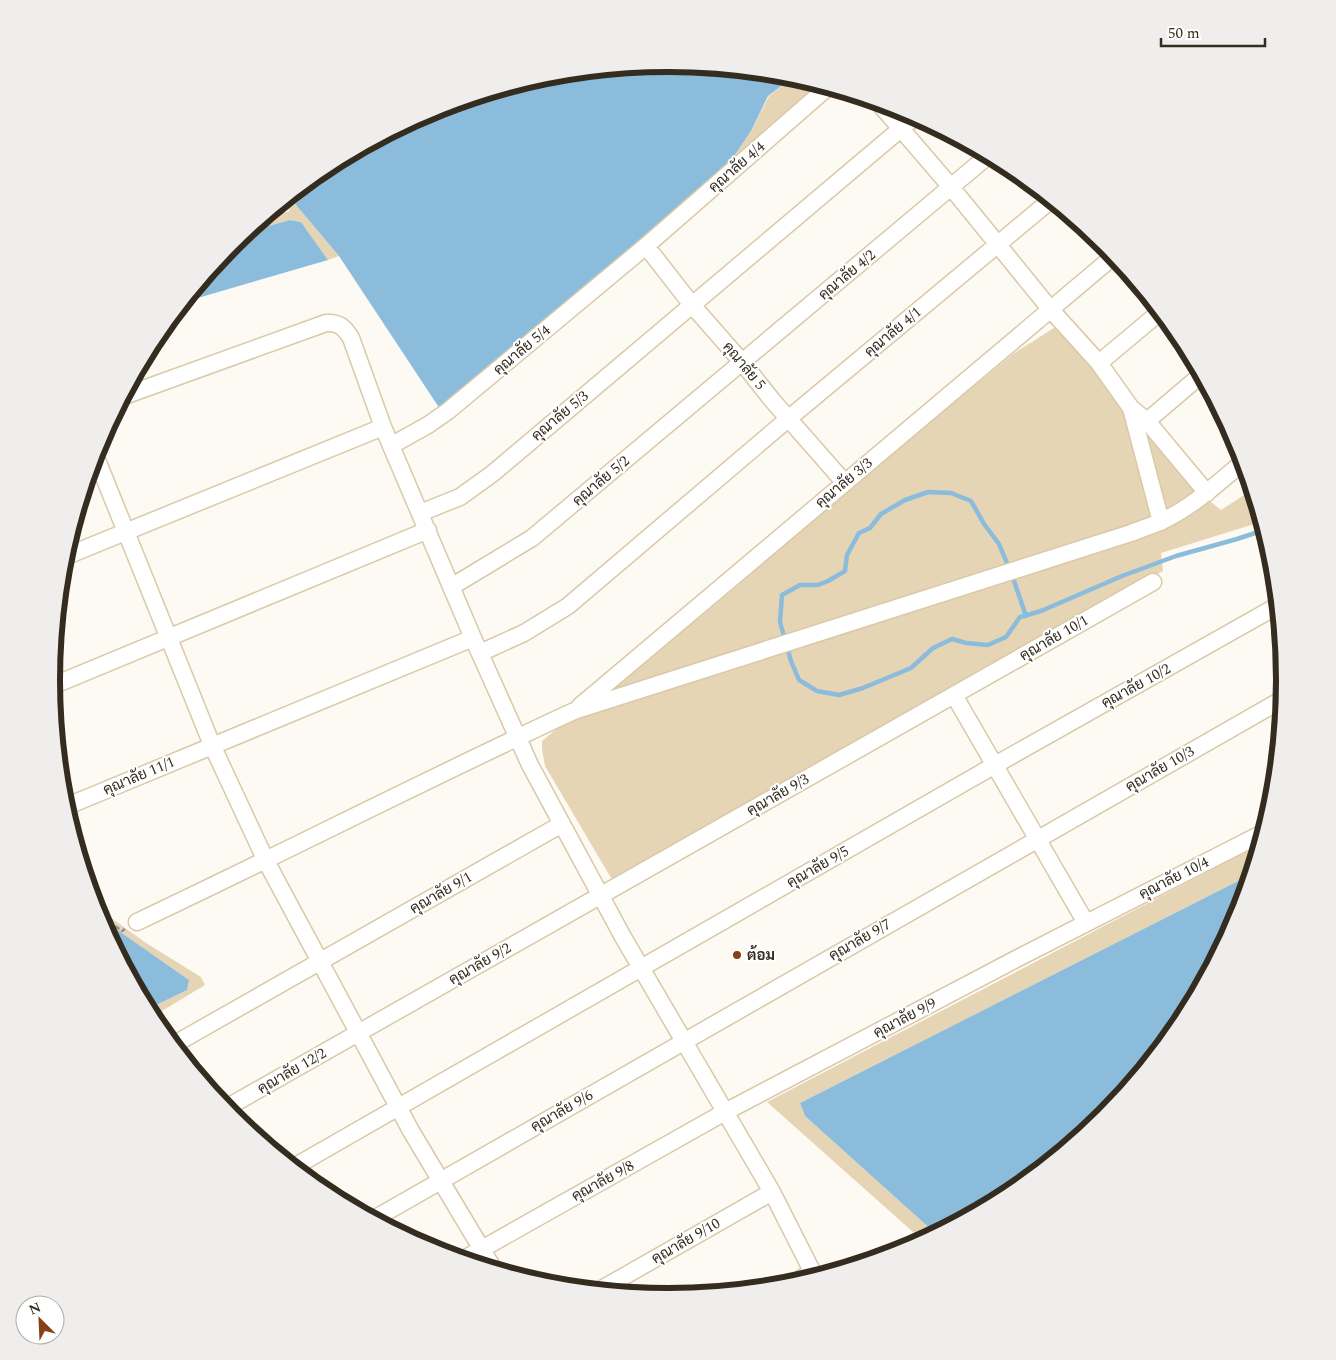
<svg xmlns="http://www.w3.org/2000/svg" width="1336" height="1360" viewBox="0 0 1336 1360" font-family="Spectral,Sarabun,serif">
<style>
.green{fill:#e5d5b5}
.water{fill:#8cbcdb}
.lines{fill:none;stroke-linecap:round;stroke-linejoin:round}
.stream{stroke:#8cbcdb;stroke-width:4.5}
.street-casing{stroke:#dac9a8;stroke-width:19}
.path{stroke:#948e85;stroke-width:2.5;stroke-dasharray:5 2.5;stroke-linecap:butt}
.street{stroke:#fff;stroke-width:16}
.poi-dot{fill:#864217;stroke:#fff;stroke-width:2}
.labels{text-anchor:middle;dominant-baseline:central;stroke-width:4;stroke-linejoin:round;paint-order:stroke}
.street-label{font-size:15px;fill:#332c1f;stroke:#fff}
.poi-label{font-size:15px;font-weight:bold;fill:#332c1f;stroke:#fff;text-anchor:start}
.rim{fill:none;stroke:#332c1f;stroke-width:6}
</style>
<rect width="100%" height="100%" fill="#fdf9f3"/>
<path class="green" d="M793,77L824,86L726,168L751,131L769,96Z
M291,195L296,205L339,256L328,260L301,222L290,220L247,232L263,218L290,211L283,202Z
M1057,326L1198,492L1221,510L1252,490L1261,522L1161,553L1163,571L667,850L614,883L545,766L542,749V741L1013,354Z
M1259,845L1250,875L800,1103L805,1116L935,1233L922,1240L767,1102Z
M96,907L146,943L201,977L205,985L152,1017L148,1009L187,990L189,980L99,917Z"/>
<path class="water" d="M668,63L793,77L768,96L751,131L726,168L440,409L339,256L296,205L291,195L326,167L432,110L548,75Z
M290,220L301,222L328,260L184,302L232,244L247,232Z
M1250,875L1238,916L1181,1023L1104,1116L1010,1193L935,1233L805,1116L800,1103Z
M99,917L189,980L187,990L148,1009Z"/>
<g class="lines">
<path class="stream" d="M1012,575L1026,616
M785,640L780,622L782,595L800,585H818L828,581L845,571L847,555L859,533L870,528L881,514L905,500L928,492L951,493L971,501L984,524L999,544L1009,568
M787,647L791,661L799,680L817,691L839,695L863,688L911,668L933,648L952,639L966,643L988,645L1006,637L1020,617L1041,611L1122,576L1176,556L1237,539L1264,530"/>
<defs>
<path id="street" d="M878,102L951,187L1051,310L1099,363L1131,408L1147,421L1207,493
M646,246L692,305L742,362L772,400L845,483
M1099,363L1160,312
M124,396L326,323C339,322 344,327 351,338L383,427L473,638L530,765L623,937L772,1192L815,1277
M1131,408L1161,522
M1147,421L1201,375
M392,445L428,425L448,411L646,246L828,87
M95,455L212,745L266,861L411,1131L493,1268
M420,513L460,497L492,474L916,116
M64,557L383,427
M451,587L532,538L989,155
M480,653L524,633L568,606L788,419L1051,200
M52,686L428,530
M954,695L1086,923
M580,706L1114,256
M65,807L473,638
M137,922C283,853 427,779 574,711L1131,533C1141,529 1151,526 1160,522C1191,508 1217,484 1243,462
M173,1045L562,824
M226,1108L1153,582
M294,1167L995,765L1277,606
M374,1219L1283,699
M464,1259L725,1112L1018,958L1263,833
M792,1284L812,1272
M600,1290L772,1192"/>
</defs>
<use href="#street" class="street-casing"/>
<path class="path" d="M97,913L122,931L125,929"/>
<use href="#street" class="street"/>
</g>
<circle class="poi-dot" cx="737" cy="955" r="5"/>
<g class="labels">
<g class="street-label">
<text transform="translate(737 167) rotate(-41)">คุณาลัย 4/4</text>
<text transform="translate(847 275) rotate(-40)">คุณาลัย 4/2</text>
<text transform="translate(893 332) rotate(-40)">คุณาลัย 4/1</text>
<text transform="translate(522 350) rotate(-40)">คุณาลัย 5/4</text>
<text transform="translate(744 366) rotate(50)">คุณาลัย 5</text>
<text transform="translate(560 416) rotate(-40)">คุณาลัย 5/3</text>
<text transform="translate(601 481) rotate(-40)">คุณาลัย 5/2</text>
<text transform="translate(844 483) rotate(-40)">คุณาลัย 3/3</text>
<text transform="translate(1054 638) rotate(-30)">คุณาลัย 10/1</text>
<text transform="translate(1136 686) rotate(-29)">คุณาลัย 10/2</text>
<text transform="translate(1160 769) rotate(-30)">คุณาลัย 10/3</text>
<text transform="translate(139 776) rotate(-23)">คุณาลัย 11/1</text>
<text transform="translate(778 795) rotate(-30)">คุณาลัย 9/3</text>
<text transform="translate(818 867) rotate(-30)">คุณาลัย 9/5</text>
<text transform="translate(1174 878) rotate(-27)">คุณาลัย 10/4</text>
<text transform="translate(441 893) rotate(-30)">คุณาลัย 9/1</text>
<text transform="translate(860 940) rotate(-30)">คุณาลัย 9/7</text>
<text transform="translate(480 964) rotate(-30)">คุณาลัย 9/2</text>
<text transform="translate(905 1018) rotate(-28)">คุณาลัย 9/9</text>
<text transform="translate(292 1071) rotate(-30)">คุณาลัย 12/2</text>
<text transform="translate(562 1111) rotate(-30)">คุณาลัย 9/6</text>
<text transform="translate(603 1181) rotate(-29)">คุณาลัย 9/8</text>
<text transform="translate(686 1241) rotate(-30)">คุณาลัย 9/10</text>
</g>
<g class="poi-label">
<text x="747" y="955">ต้อม</text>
</g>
</g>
<path d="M0 0H1336V1360H0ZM60 680a608 608 0 1 1 1216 0a608 608 0 1 1-1216 0Z" fill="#efeeed" fill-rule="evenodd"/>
<path class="rim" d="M60 680a608 608 0 1 1 1216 0a608 608 0 1 1-1216 0Z"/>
<g transform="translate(40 1320) rotate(336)"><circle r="24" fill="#ffffff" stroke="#adaba5"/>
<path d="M0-4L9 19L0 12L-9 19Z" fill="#864217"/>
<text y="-8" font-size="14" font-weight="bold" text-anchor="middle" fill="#332c1f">N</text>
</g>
<path d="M1161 38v8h104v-8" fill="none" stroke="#332c1f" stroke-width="2.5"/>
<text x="1168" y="38" font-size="15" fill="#332c1f" stroke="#ffffff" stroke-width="4" paint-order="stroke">50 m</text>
</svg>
